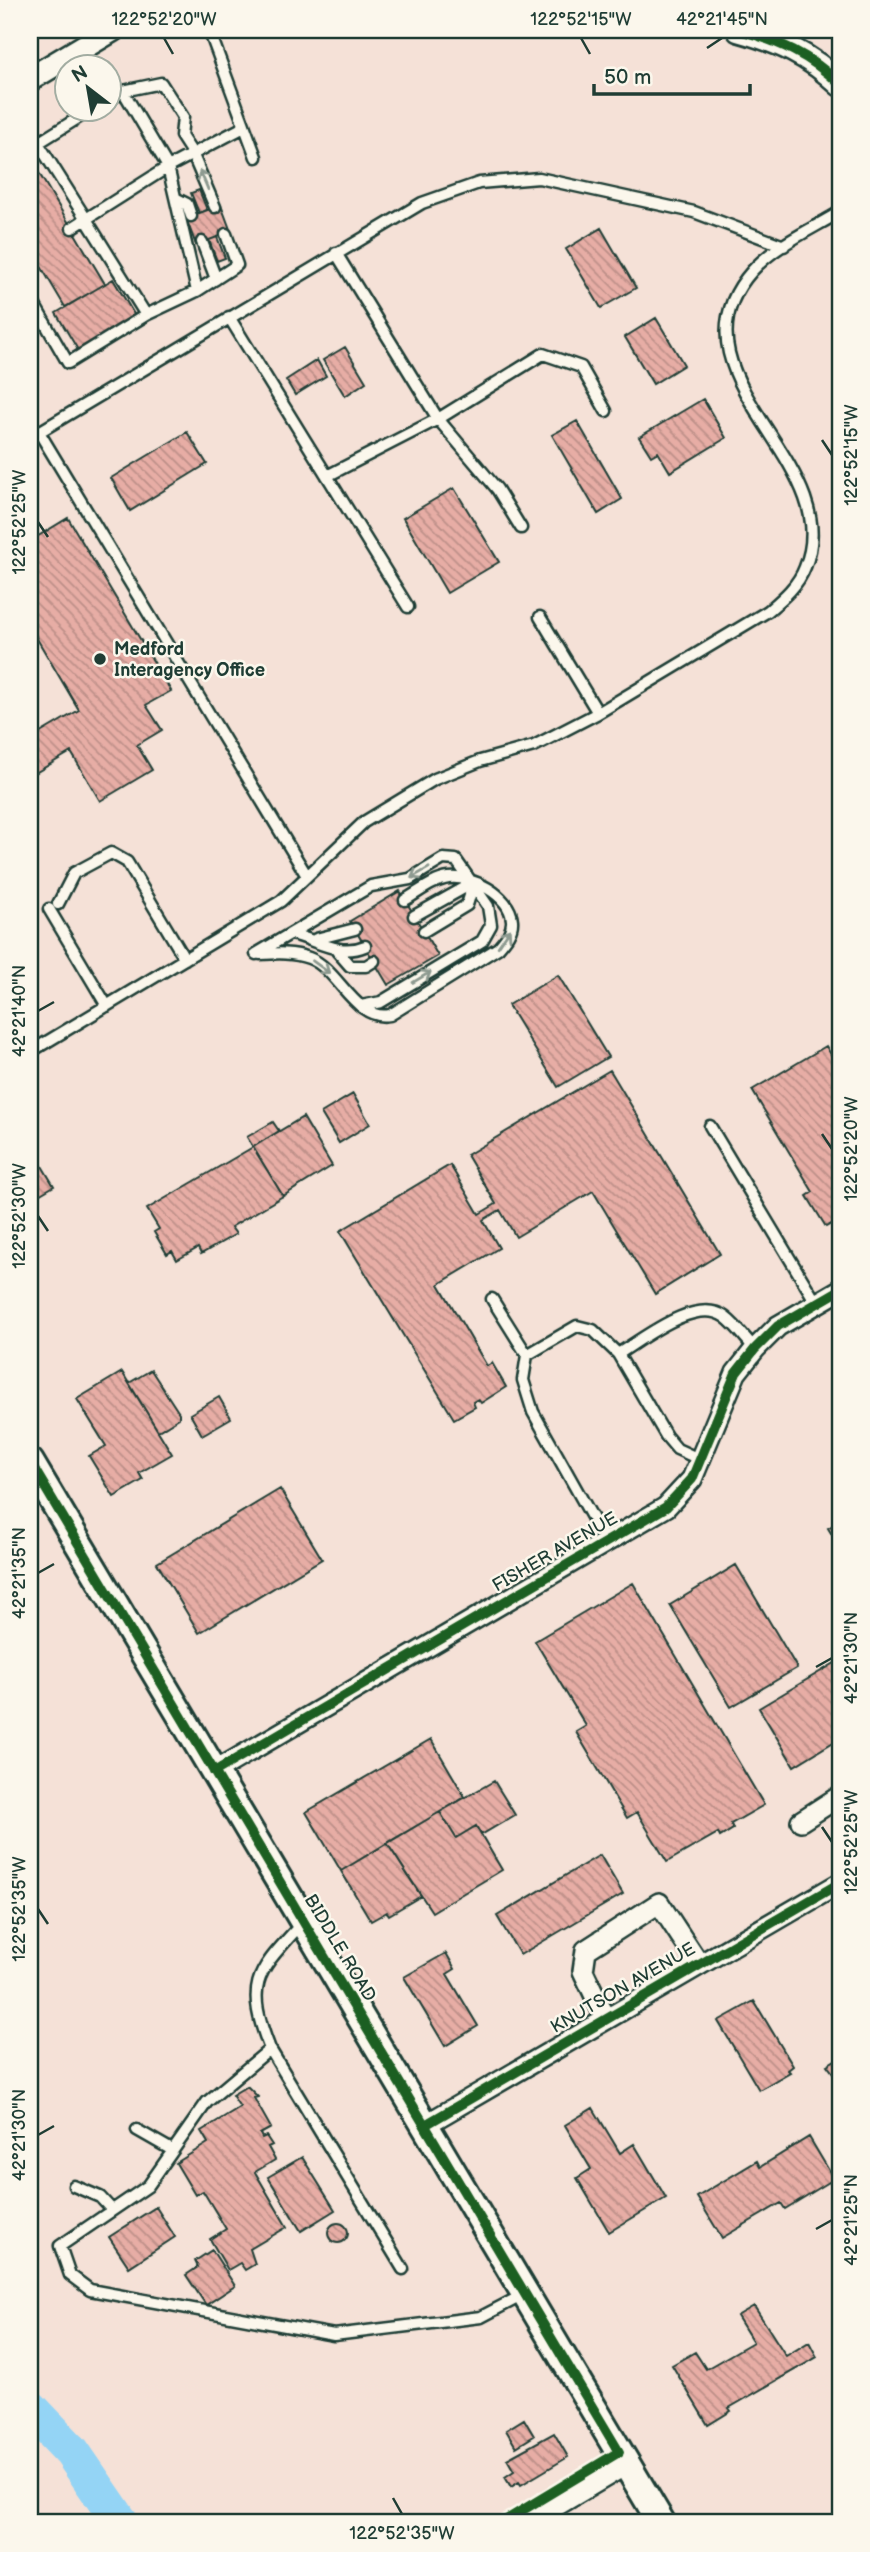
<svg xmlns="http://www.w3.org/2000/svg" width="870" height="2552" viewBox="0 0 870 2552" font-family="'Balsamiq Sans',sans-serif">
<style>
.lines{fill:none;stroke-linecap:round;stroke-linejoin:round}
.river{stroke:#94d4f5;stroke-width:37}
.building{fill:url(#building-back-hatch);stroke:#1f3d34;stroke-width:2}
.service-casing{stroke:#1f3d34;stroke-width:15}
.minor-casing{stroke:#1f3d34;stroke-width:24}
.tertiary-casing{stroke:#1f3d34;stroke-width:28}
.secondary-casing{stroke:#1f3d34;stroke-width:32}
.service{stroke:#fbf7ec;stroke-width:10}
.minor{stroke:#fbf7ec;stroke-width:19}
.tertiary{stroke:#fbf7ec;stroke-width:23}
.secondary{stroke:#fbf7ec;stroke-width:26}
.cycleway-casing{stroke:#fbf7ec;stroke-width:15}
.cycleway{stroke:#1b5e20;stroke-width:10}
.oneway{stroke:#8d9a90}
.ticks{fill:none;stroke:#1f3d34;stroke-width:2.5}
.poi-dot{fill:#1f3d34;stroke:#fbf7ec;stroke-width:2.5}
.labels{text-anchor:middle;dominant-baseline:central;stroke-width:5;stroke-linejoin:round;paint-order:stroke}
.poi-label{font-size:18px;font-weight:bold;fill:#1f3d34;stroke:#fbf7ec;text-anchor:start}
.street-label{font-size:18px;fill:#1f3d34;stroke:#fbf7ec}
.neatline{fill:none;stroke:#1f3d34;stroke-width:2.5}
.ticks-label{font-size:18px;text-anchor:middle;fill:#1f3d34}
</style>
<defs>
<pattern id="building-back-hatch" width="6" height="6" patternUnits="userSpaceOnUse" patternTransform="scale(1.75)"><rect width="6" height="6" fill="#e7ada5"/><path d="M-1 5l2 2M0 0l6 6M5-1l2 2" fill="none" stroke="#bb8e87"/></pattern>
</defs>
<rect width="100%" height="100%" fill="#f5e1d7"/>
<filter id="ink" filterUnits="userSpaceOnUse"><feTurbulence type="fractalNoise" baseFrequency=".0143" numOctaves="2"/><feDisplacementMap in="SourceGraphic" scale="14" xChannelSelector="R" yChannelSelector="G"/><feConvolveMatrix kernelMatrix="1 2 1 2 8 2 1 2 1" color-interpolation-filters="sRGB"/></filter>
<g filter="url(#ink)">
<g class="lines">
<path class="river" d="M30,2408L72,2452L120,2522"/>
</g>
<path class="building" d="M30,158L105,284L65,307L30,248Z
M199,190L207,210L199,213L191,193Z
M221,205L231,232L196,245L186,218Z
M601,228L636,288L601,308L566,249Z
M217,237L225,258L217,261L209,240Z
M113,279L135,316L78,350L56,313Z
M656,318L684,365L653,384L625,337Z
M345,347L366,382L345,396L323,360Z
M317,360L326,376L295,395L286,380Z
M703,399L726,438L670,472L658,452L651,456L639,437Z
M577,421L622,499L598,514L552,435Z
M187,432L207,464L130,511L111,478Z
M454,488L499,562L447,593L403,518Z
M68,518L171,691L146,705L162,730L137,745L152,770L100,801L71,752L30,776V739L79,710L30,627V541Z
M400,891L438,956L388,985L350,921Z
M558,975L608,1057L558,1087L508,1005Z
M826,1046L840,1070V1219L826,1227L807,1196L813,1192L752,1090Z
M610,1070L720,1254L655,1294L593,1191L516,1237L500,1210L483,1220L499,1248L439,1284L487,1366L492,1363L506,1387L481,1403L478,1399L473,1402L475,1407L454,1419L340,1231L450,1165L479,1214L496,1204L467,1155Z
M353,1094L370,1124L339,1143L321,1113Z
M303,1117L332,1166L283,1196L253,1147Z
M273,1122L279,1131L253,1147L247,1137Z
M30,1146L54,1186L30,1200Z
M253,1147L283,1196L231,1227L236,1234L201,1254L198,1248L177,1260L172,1251L167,1254L154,1232L159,1229L147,1209Z
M151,1370L179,1413V1418L158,1431L129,1383Z
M122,1372L172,1454L139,1473L143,1480L114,1497L89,1456L106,1446L77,1399Z
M219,1397L231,1418L202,1435L190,1414Z
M280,1489L322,1559L199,1633L157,1563Z
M840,1521V1548L828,1528Z
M736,1565L797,1668L731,1707L670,1605Z
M633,1583L764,1805L731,1824L733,1829L720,1837L718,1833L667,1862L637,1812L627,1818L576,1732L586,1726L535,1641Z
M840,1660V1738L794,1766L759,1708Z
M431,1739L465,1797L341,1871L306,1812Z
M494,1781L515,1815L481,1835L476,1826L456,1838L440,1812Z
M440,1812L456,1838L476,1826L502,1870L432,1912L387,1843Z
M387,1843L421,1896L389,1915L387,1912L371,1921L341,1871Z
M600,1855L623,1894L520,1955L497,1916Z
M446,1953L455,1969L447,1974L478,2026L445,2046L404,1977Z
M754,2001L793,2066L788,2070L790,2072L759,2090L718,2021Z
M840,2057V2082L827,2065Z
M247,2086L258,2097L254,2098L271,2128L260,2134L262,2138L266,2136L272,2145L268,2147L275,2160L255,2172L287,2227L250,2249L255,2264L245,2270L240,2263L228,2270L210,2239L226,2229L203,2191L195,2195L176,2163L208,2143L201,2131L240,2107L232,2095Z
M593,2108L620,2153L634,2144L666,2198L609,2232L577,2178L591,2169L565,2125Z
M809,2137L834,2179L785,2209L781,2203L722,2238L697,2197L757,2161L760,2167Z
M302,2157L335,2210L301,2231L268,2177Z
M156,2207L175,2237L129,2267L109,2237Z
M328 2233a10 10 0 1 1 20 0a10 10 0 1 1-20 0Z
M212,2250L235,2286L206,2305L186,2275L198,2267L195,2261Z
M754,2306L786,2356L809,2342L817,2357L729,2408L731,2411L708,2425L672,2365L695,2352L706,2369L753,2342L737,2316Z
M524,2419L534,2436L516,2447L506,2430Z
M554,2433L568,2457L521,2485L519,2482L511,2487L505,2477L514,2471L507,2459Z"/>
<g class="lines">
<defs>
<path id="service" d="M209,30L256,157
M123,91L161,83L183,117L181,136L192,153L215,207
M94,108L38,143L86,219L168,167L244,127
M177,199L187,204L191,216
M72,228L86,219L146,315L197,291L168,167L123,91L108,100
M202,242L216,279
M336,253L438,419L497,489L521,528
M30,254L32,253
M197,291L237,265L226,234
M30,297L68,363L146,315
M229,317L408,607
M327,476L438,419L543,354L581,367L606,411
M540,617L598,713
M307,876L39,432L422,203L479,183L539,178L694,212L784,246
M58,904L74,873L111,853L127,862L185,959
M49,909L107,1006
M414,916L473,883
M424,931L467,905L474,883
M291,934C317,940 339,957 365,946
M316,939L355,929
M337,951L350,966H366L374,961
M256,954L371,886L410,879L443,859L456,860L488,906L491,925L482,941L381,1002L361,1006
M260,954C277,953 293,952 309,958C339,969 355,1022 390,1015L498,948C505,940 513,931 512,920C510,895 471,875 449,878C433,880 419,892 405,900
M30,1052L281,901L364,822L435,779L480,761L534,746L598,713L768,611C782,599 798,586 805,567C849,462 660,375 752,271C774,246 812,229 840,212
M710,1126L817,1304
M492,1299L527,1355
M701,1460L677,1449L666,1436L618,1354C644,1338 696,1296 725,1317C736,1325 746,1339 755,1349
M606,1542L533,1412L523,1380L527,1355L577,1326L593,1330L618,1354
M303,1922C258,1972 243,1981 270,2049L403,2269
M270,2049L207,2102L148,2186L60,2246L70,2275L90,2290L334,2335L481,2317L523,2295
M137,2130L172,2150
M74,2186L100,2197L112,2210"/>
<path id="minor" d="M214,1772L666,1507L692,1479L736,1373L755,1349L778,1326L840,1290
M801,1821L840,1796
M606,2019L583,1971L586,1950L659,1903L699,1964
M425,2125L840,1883
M529,2522L627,2464"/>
<path id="tertiary" d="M739,30C779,41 810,55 840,84
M30,79L112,30"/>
<path id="secondary" d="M30,1462L661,2522"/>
</defs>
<use href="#service" class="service-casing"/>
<use href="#minor" class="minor-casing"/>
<use href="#tertiary" class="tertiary-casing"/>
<use href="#secondary" class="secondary-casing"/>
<use href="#service" class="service"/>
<use href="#minor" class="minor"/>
<use href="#tertiary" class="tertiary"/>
<use href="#secondary" class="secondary"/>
<defs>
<path id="cycleway" d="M739,30C779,41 810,55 840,84
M30,1462L619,2452L503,2522
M214,1772L666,1507L692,1479L736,1373L755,1349L778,1326L840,1290
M425,2125L840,1883"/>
</defs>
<use href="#cycleway" class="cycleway-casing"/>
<use href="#cycleway" class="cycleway"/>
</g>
<defs><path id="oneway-shaft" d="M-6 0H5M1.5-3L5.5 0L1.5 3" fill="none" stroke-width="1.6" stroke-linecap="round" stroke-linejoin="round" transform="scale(1.75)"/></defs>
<g class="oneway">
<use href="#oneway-shaft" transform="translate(204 180) rotate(-113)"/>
<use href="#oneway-shaft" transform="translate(420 873) rotate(150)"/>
<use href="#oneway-shaft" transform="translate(504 938) rotate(-56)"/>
<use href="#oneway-shaft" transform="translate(321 967) rotate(36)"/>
<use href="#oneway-shaft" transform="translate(422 977) rotate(-31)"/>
</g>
</g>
<path class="ticks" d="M164,38L173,54M581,38L590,54M707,48L722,38M822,440L832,455M38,522L48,537M38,1011L54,1002M822,1134L832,1149M38,1216L48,1231M38,1573L54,1564M816,1667L832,1658M822,1827L832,1842M38,1909L48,1924M38,2135L54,2126M816,2229L832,2220M393,2498L402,2514"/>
<circle class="poi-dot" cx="100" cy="659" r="7"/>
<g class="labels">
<g class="poi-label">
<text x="114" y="649">Medford<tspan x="114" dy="21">Interagency Office</tspan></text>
</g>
<g class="street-label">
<text transform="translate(555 1552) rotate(-30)">FISHER AVENUE</text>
<text transform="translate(340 1948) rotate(59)">BIDDLE ROAD</text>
<text transform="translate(623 1988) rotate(-30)">KNUTSON AVENUE</text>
</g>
</g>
<rect width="870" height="2552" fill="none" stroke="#fbf7ec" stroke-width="77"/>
<g transform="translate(88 88) rotate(329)"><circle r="33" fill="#fbf7ec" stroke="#a3ada2" stroke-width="2"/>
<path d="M0-5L12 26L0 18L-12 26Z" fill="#1f3d34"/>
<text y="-10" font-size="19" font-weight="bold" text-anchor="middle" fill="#1f3d34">N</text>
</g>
<path d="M594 84v10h156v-10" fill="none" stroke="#1f3d34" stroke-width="3.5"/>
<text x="604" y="84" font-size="21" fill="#1f3d34" stroke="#fbf7ec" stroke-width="5" paint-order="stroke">50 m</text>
<rect x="38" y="38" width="794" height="2476" class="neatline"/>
<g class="ticks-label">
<text x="164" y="25">122°52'20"W</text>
<text x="581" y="25">122°52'15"W</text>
<text x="722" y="25">42°21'45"N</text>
<text transform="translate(851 455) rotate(-90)" y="6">122°52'15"W</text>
<text transform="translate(19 522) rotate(-90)" y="6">122°52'25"W</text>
<text transform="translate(19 1011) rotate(-90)" y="6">42°21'40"N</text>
<text transform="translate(851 1149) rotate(-90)" y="6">122°52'20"W</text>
<text transform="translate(19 1216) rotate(-90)" y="6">122°52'30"W</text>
<text transform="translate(19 1573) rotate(-90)" y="6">42°21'35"N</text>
<text transform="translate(851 1658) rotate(-90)" y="6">42°21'30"N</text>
<text transform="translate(851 1842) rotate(-90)" y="6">122°52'25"W</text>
<text transform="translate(19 1909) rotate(-90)" y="6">122°52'35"W</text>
<text transform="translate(19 2135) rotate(-90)" y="6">42°21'30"N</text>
<text transform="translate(851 2220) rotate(-90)" y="6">42°21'25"N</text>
<text x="402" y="2539">122°52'35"W</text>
</g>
</svg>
